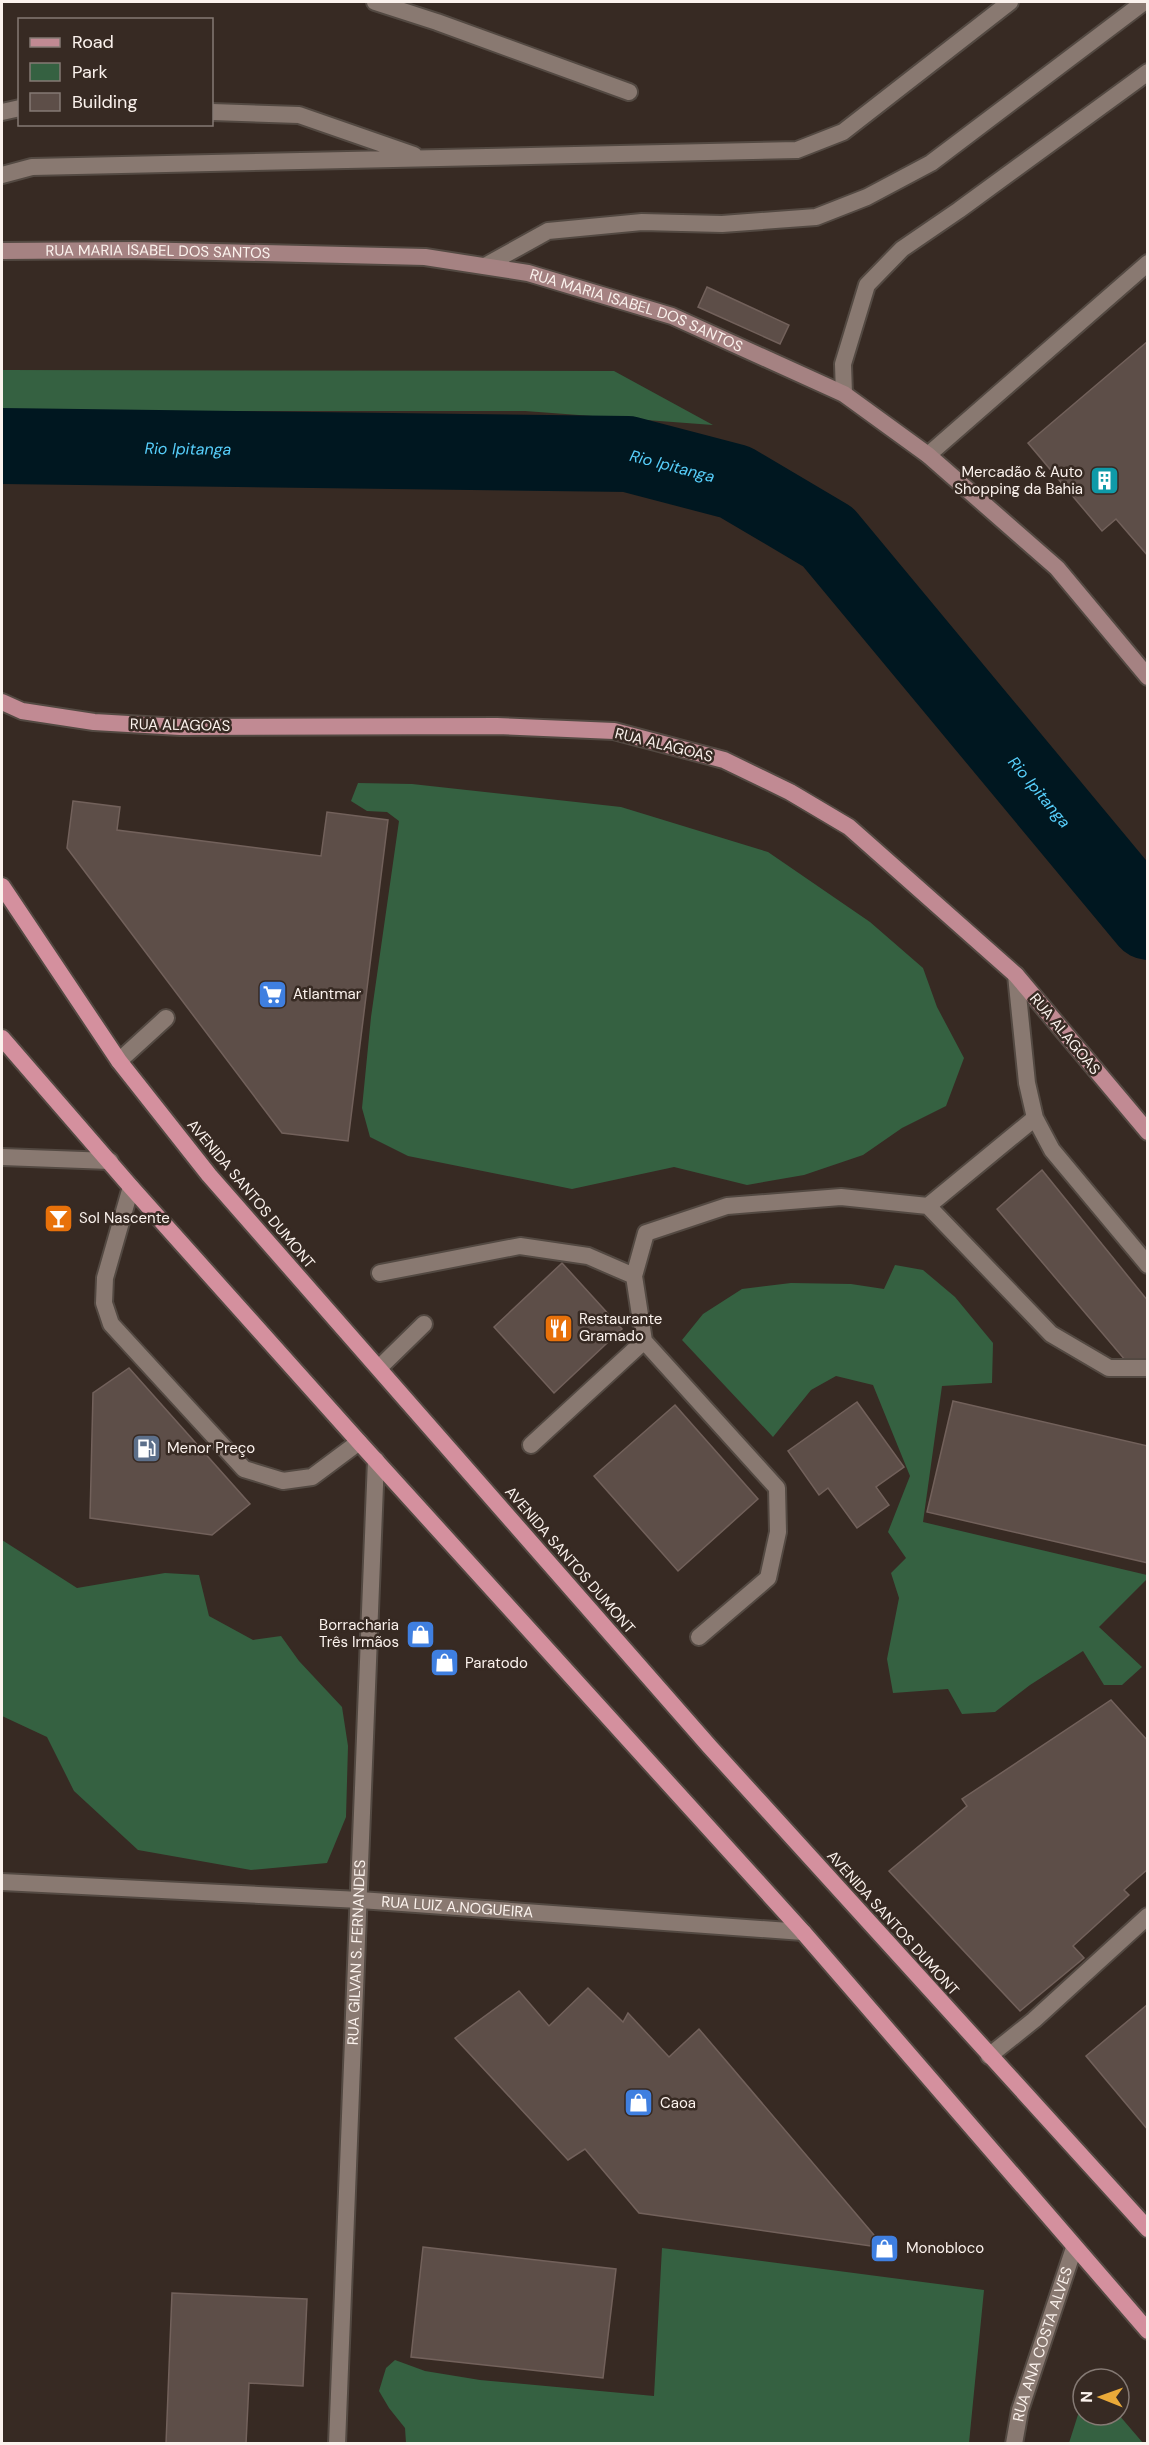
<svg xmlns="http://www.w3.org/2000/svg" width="1149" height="2445" viewBox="0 0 1149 2445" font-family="'DM Sans',sans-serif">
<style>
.green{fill:#356141}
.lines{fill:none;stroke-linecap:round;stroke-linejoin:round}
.river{stroke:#001720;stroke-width:76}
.building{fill:#5d4e48;stroke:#72615b;stroke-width:1.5}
.service-casing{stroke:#534942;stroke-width:20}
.minor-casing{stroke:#534942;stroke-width:20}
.secondary-casing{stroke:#534942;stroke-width:20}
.primary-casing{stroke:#534942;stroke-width:20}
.trunk-casing{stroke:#534942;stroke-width:20}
.service{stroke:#897971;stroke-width:16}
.minor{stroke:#897971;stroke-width:16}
.secondary{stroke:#a58282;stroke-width:16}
.primary{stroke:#c18a93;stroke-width:16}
.trunk{stroke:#d4909e;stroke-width:16}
.labels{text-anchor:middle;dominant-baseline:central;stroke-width:5;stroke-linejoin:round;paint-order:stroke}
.street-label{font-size:15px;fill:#fbf2ed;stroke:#372a23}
.poi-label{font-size:15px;fill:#fbf2ed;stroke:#372a23;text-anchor:start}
.water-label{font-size:16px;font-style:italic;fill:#57cffb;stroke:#372a23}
</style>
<rect width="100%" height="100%" fill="#372a23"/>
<path class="green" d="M2,370L614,371L713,425L525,411H2Z
M358,783L412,784L621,807L768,852L870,922L923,968L937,1007L964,1058L946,1106L902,1128L863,1155L804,1175L747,1185L674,1167L572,1189L408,1156L370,1137L362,1108L371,1017L399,821L387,812L367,811L351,801Z
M895,1265L923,1270L955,1297L993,1343L992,1383L942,1386L923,1522L1147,1575V1579L1099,1627L1142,1667L1122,1685H1104L1083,1651L1030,1685L995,1712L962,1714L948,1689L893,1693L887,1659L899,1598L891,1573L906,1558L888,1532L910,1476L873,1385L836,1376L811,1390L773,1437L682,1340L703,1314L742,1289L791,1283L851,1284L884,1289Z
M2,1540L77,1588L165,1573L199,1575L209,1616L253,1640L281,1636L299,1661L342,1707L348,1746L346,1817L327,1863L251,1870L138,1850L74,1791L47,1737L2,1716Z
M662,2248L984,2290L969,2443H406L405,2428L389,2408L379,2391L386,2368L395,2360L425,2371L480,2380L654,2396Z
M1083,2399V2415H1119L1143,2443H1069Z"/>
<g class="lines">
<path class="river" id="s1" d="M2,446L628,454L735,482L828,537L1148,922"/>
</g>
<path class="building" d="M707,287L789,325L780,344L698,307Z
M1148,341V556L1116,519L1102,531L1028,443Z
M73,801L120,807L117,830L321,856L327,812L388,820L348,1141L282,1133L67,848Z
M1042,1170L1148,1301V1365L1137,1374L997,1209Z
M562,1263L622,1329L554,1393L494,1327Z
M129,1368L250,1504L212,1535L90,1518L93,1393Z
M953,1401L1148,1446V1563L927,1512Z
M857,1402L904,1467L876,1487L889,1505L857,1528L828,1488L819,1495L788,1451Z
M675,1405L758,1499L678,1571L594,1476Z
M1111,1700L1148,1741V1869L1124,1890L1129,1895L1073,1946L1084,1958L1020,2011L889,1871L967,1806L962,1799Z
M588,1988L623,2022L628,2013L669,2057L699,2029L885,2248L639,2213L585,2149L568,2160L455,2038L519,1991L549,2026Z
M1148,2004V2130L1086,2056Z
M423,2247L616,2269L603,2378L411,2357Z
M172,2293L307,2299L303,2386L249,2383L246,2444H166Z"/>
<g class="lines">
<defs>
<path id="service" d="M375,2L437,22L629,92
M2,112L20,108
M212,112L299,115L414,155
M2,175L32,167L797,150L843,132L1010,2
M485,266L548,231L642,222L722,224L816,217L867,197L931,163L1144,2
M844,394L843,364L867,285L902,249L959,210L1148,72
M928,455L1148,263
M1016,975L1027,1083L1035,1118L1052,1150L1148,1265
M119,1061L166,1018
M131,1187L105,1278L104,1303L111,1324L244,1469L283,1481L312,1477L359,1442
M928,1206L1035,1118
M380,1273L520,1246L588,1256L634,1276
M379,1368L424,1324
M531,1445L644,1341
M699,1637L768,1578L778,1532L777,1488L644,1341L634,1276L646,1233L727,1206L841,1197L928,1206L1051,1334L1109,1368H1148
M989,2056L1034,2020L1148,1916"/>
<g id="minor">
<path d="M2,1157L110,1161"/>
<path id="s2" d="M2,1882L360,1900L803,1932"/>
<path id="s3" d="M337,2444L376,1460"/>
<path id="s4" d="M1014,2444L1020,2410L1074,2248"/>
</g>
<g id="secondary">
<path id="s5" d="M2,251L135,250L425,257L528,273L672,316L844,394L928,455L1057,568L1148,677"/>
</g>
<path id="primary" d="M2,702L22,711L94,722L180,727L497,726L614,731L724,760L790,792L849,827L1016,975L1148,1132"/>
<path id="trunk" d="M2,886L119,1061L209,1175L710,1747L1148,2229
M2,1038L131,1187L359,1442L803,1932L1148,2331"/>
</defs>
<use href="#service" class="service-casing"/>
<use href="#minor" class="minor-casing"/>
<use href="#secondary" class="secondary-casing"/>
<use href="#primary" class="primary-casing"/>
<use href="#trunk" class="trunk-casing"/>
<use href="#service" class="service"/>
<use href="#minor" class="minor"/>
<use href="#secondary" class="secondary"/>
<use href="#primary" class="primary"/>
<use href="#trunk" class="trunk"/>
</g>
<defs>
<symbol id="building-square" viewBox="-11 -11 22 22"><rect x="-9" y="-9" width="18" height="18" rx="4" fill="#0f9aa8" stroke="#372a23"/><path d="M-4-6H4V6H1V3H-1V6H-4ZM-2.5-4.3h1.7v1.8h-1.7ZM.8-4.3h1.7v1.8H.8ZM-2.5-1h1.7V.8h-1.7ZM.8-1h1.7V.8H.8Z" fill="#fff"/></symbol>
<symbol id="supermarket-square" viewBox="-11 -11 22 22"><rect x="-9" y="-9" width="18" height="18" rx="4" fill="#3f7fe0" stroke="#372a23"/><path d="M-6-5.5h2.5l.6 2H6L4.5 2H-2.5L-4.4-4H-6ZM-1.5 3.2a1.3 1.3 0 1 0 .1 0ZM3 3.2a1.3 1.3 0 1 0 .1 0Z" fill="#fff"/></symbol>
<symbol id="bar-square" viewBox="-11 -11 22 22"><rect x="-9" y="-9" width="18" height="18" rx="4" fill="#e8710a" stroke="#372a23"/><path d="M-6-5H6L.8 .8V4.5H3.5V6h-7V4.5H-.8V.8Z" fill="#fff"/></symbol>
<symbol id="restaurant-square" viewBox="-11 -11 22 22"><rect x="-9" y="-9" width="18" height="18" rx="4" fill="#e8710a" stroke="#372a23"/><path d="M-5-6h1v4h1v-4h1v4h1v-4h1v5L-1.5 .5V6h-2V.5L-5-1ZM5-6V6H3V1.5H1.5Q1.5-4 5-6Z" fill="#fff"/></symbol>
<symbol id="fuel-square" viewBox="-11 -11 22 22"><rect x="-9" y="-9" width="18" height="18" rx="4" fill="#5c6f8a" stroke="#372a23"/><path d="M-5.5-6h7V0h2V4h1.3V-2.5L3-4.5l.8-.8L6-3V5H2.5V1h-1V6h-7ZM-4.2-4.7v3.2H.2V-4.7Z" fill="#fff"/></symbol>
<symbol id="shop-square" viewBox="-11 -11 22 22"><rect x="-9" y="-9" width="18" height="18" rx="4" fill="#3f7fe0" stroke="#372a23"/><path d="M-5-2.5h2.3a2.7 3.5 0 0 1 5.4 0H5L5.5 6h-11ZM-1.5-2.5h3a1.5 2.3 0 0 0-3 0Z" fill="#fff"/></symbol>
</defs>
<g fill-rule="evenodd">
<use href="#building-square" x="1088" y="464" width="33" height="33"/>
<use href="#supermarket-square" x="256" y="978" width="33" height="33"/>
<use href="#bar-square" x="42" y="1202" width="33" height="33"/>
<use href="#restaurant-square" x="542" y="1312" width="33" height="33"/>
<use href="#fuel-square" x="130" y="1432" width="33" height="33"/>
<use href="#shop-square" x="404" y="1618" width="33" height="33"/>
<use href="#shop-square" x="428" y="1646" width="33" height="33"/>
<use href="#shop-square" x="622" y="2086" width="33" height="33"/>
<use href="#shop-square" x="868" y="2232" width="33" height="33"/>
</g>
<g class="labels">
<g class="street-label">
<text stroke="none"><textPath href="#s5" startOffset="156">RUA MARIA ISABEL DOS SANTOS</textPath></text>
<text stroke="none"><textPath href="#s5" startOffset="642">RUA MARIA ISABEL DOS SANTOS</textPath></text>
<text transform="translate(180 725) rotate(1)">RUA ALAGOAS</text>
<text transform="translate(664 745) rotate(14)">RUA ALAGOAS</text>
<text transform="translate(1065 1034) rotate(50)">RUA ALAGOAS</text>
<text transform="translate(251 1194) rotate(50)">AVENIDA SANTOS DUMONT</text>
<text transform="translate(570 1560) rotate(49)">AVENIDA SANTOS DUMONT</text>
<text stroke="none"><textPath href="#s2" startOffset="456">RUA LUIZ A.NOGUEIRA</textPath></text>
<text transform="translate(893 1923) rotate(48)">AVENIDA SANTOS DUMONT</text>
<text stroke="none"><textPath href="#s3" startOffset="492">RUA GILVAN S. FERNANDES</textPath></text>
<text stroke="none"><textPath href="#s4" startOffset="104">RUA ANA COSTA ALVES</textPath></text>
</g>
<g class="poi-label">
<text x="1083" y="472" text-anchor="end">Mercadão &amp; Auto<tspan x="1083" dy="17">Shopping da Bahia</tspan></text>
<text x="293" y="994">Atlantmar</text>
<text x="79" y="1218">Sol Nascente</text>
<text x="579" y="1319">Restaurante<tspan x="579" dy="17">Gramado</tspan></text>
<text x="167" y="1448">Menor Preço</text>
<text x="399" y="1625" text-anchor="end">Borracharia<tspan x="399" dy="17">Três Irmãos</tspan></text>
<text x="465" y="1663">Paratodo</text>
<text x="660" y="2103">Caoa</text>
<text x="906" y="2248">Monobloco</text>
</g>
<g class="water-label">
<text stroke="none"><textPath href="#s1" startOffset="186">Rio Ipitanga</textPath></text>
<text stroke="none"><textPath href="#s1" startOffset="672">Rio Ipitanga</textPath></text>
<text stroke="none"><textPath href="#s1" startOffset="1176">Rio Ipitanga</textPath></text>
</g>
</g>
<rect width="1149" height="2445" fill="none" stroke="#fbf2ed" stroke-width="6"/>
<rect x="18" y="18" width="195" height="108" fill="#372a23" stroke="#857a74" stroke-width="1.5"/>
<rect x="30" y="38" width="30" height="9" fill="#c18a93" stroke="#857a74" stroke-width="1.5"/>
<text x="72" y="48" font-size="18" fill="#fbf2ed">Road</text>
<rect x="30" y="63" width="30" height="18" fill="#356141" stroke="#857a74" stroke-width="1.5"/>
<text x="72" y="78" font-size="18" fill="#fbf2ed">Park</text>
<rect x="30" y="93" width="30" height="18" fill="#5d4e48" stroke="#857a74" stroke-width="1.5"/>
<text x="72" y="108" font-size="18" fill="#fbf2ed">Building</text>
<g transform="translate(1101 2397) rotate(271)"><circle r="28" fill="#372a23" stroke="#857a74" stroke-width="1.5"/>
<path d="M0-4.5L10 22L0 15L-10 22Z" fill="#eaaa39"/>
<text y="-9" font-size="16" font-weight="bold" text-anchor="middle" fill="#fbf2ed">N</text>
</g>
</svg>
